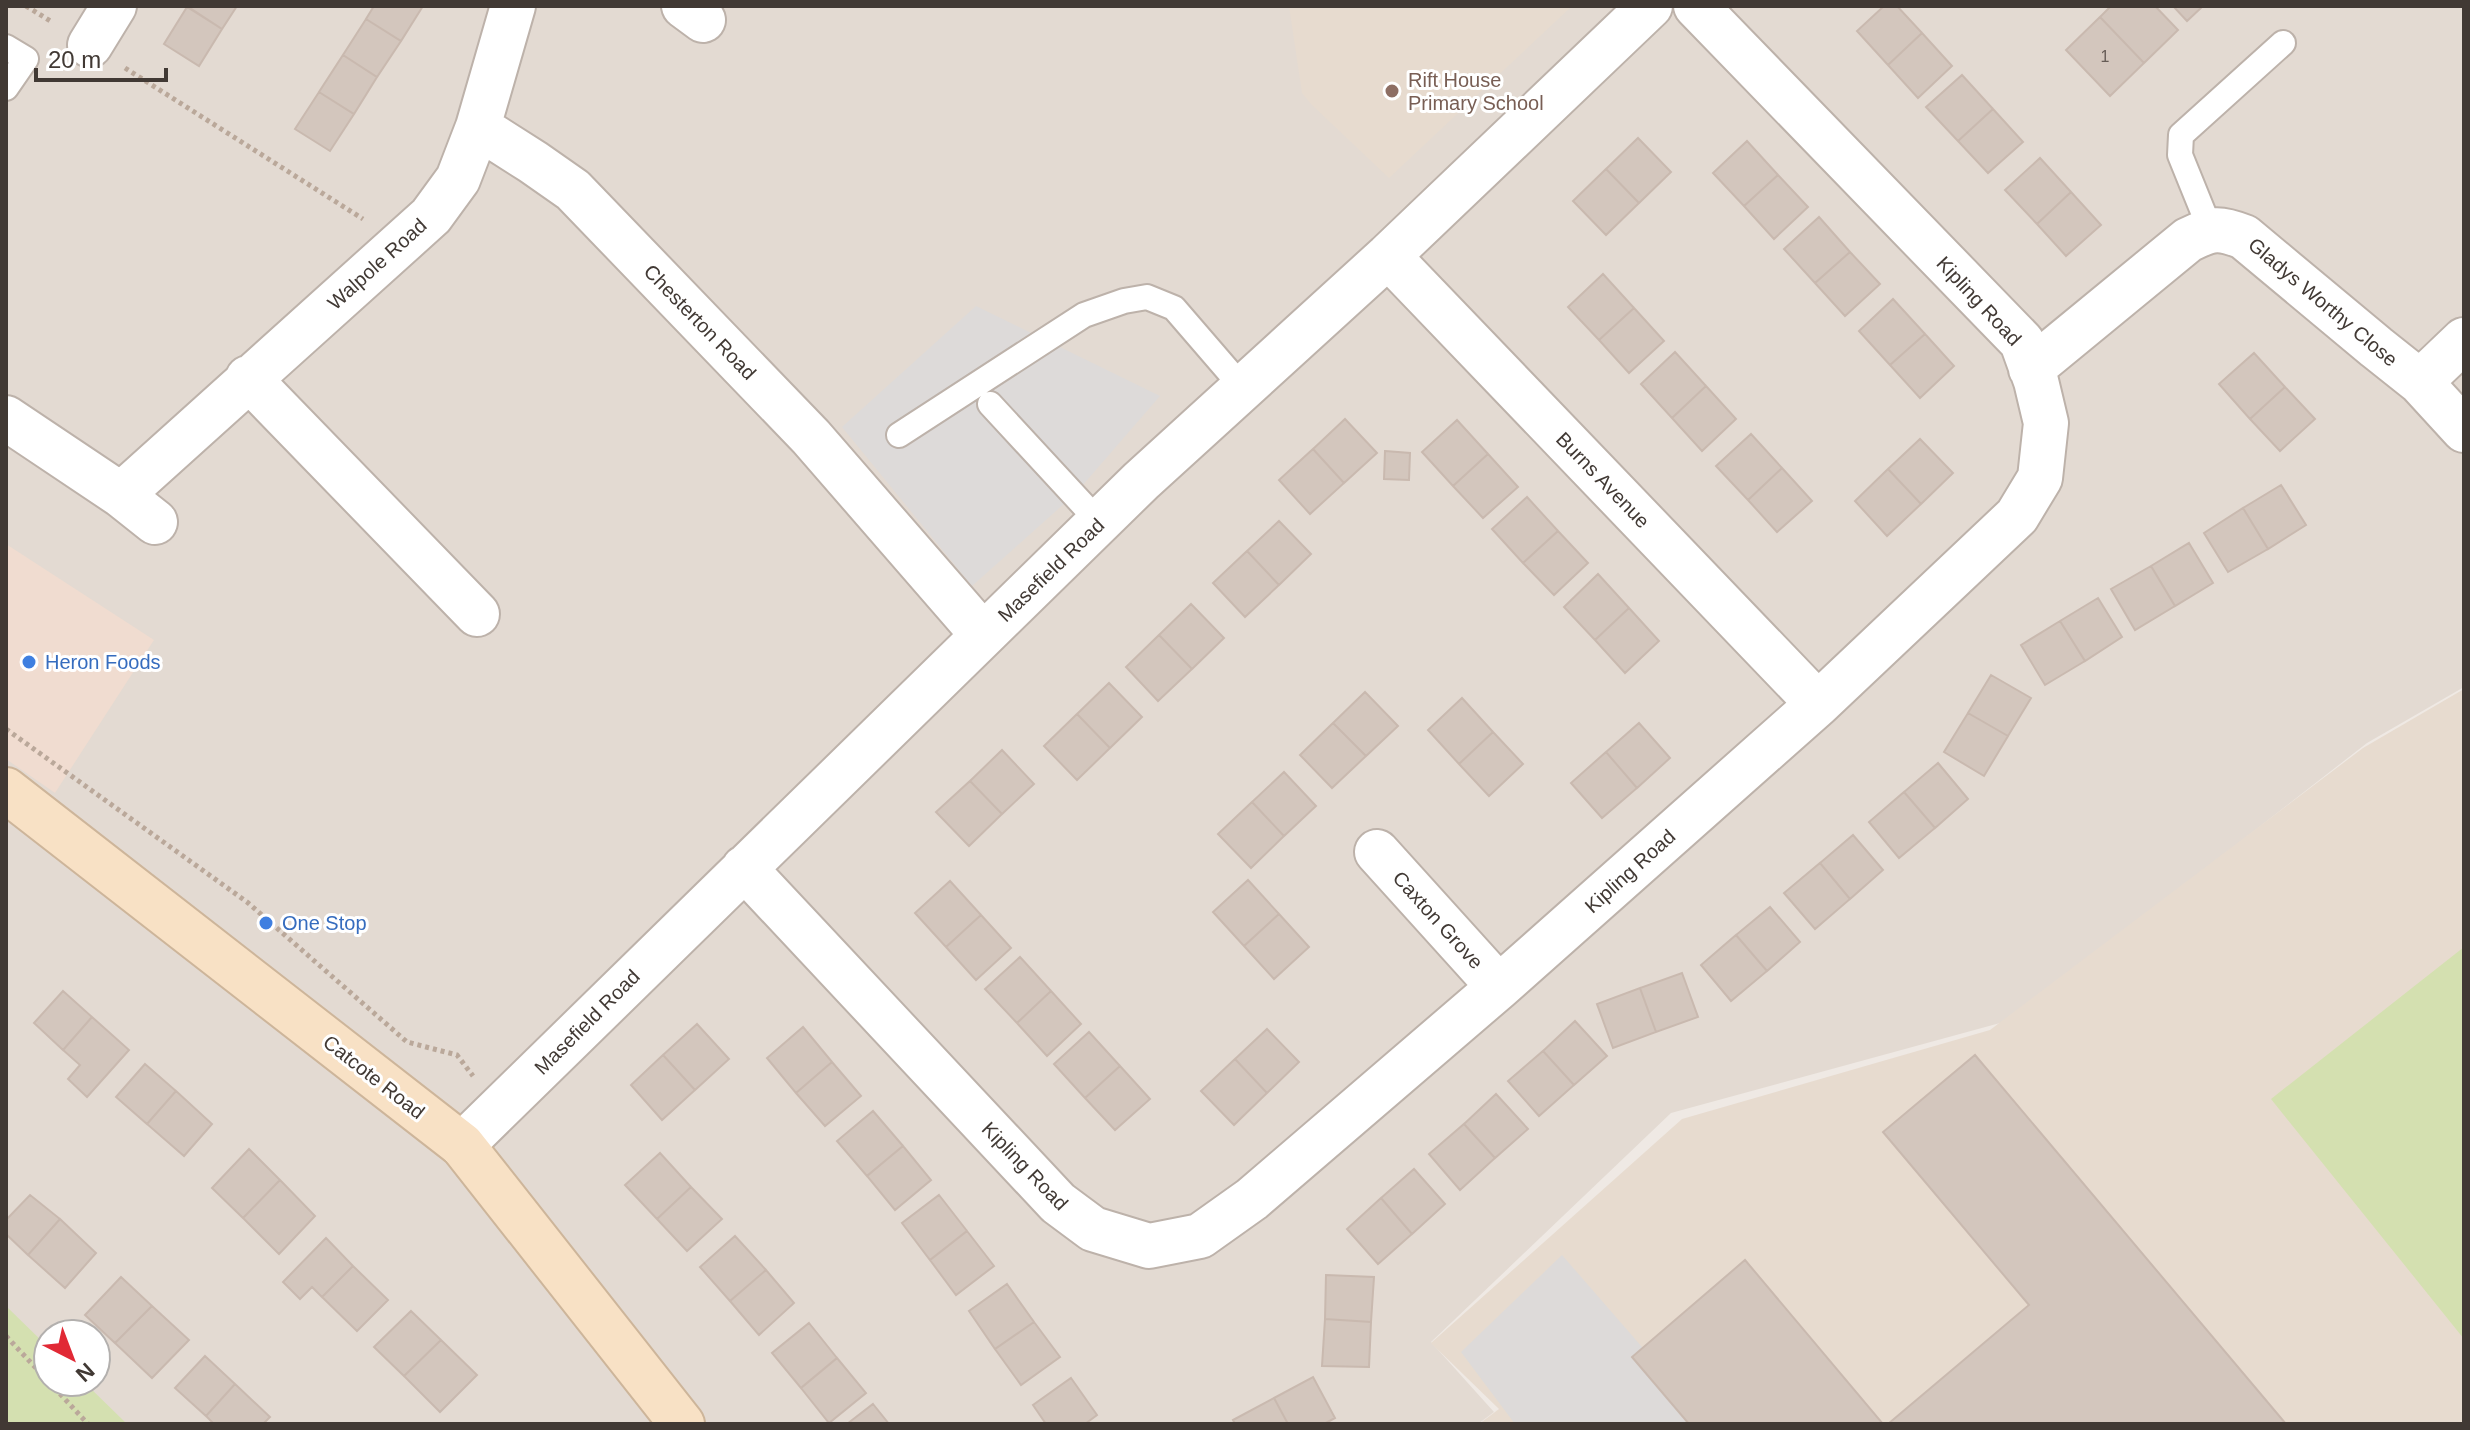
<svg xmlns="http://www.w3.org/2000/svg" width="2470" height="1430" viewBox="0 0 2470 1430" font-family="Arial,sans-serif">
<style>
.residential{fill:#e3dad2;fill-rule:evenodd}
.commercial{fill:#f0dcd0}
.education{fill:#e7dbcf}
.green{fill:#d4e0b0}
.parking{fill:#dddad9}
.building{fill:#d3c6bd;stroke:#c9b9af;stroke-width:2}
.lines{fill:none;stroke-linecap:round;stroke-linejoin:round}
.lane-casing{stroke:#bdb2aa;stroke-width:28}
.street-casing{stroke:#bdb2aa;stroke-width:48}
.secondary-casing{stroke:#cdb59a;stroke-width:48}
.path{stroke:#baa89a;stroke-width:5;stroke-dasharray:4 4;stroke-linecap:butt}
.lane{stroke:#fff;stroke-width:24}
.street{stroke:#fff;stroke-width:44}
.secondary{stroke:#f8e1c5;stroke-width:44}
.education-dot{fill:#8d6e63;stroke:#fff;stroke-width:3}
.shop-dot{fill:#3f7fe0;stroke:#fff;stroke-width:3}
.labels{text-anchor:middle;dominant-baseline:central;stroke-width:6;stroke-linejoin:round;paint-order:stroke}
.number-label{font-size:16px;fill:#665c56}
.education-label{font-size:20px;fill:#785e54;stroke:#fff;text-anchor:start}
.street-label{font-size:20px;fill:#413934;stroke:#fff}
.shop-label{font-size:20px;fill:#366cbe;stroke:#fff;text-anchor:start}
</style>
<rect width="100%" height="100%" fill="#efe9e4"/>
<path class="residential" d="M6,6H2464V687L2367,743L2011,1020L1671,1113L1431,1342L1494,1412L1478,1424H6ZM48,1334H96V1382H48Z"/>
<path class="commercial" d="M6,544L154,640L55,793L6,759Z"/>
<path class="education" d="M1289,6H1572L1389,178L1312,105L1302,93Z
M2464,689V1424H1479L1499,1409L1431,1343L1682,1119L1990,1030L2363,748Z"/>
<path class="green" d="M2464,947V1339L2271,1099Z
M6,1306L48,1347V1382H84L127,1424H6Z"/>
<path class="parking" d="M976,306L1160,396L1075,494L972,586L842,427Z
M1562,1255L1709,1424H1515L1461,1352Z"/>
<path class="building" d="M187,6H237L222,29Z
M374,6H423L401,41L366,19Z
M1884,6H1897L1922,33L1888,65L1857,31Z
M2111,6H2155L2178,30L2144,63L2100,17Z
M2173,6H2203L2187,21Z
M187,7L222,29L199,66L164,44Z
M2100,17L2144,63L2110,96L2066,50Z
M366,19L401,41L377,77L343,55Z
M1922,33L1952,66L1918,98L1888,65Z
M343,55L377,77L354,114L319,92Z
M1962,75L1993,109L1958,141L1926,107Z
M319,92L354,114L330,151L295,129Z
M1993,109L2023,142L1988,173L1958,141Z
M1638,138L1671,172L1639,203L1606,169Z
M1747,141L1778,175L1744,206L1713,173Z
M2040,158L2071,192L2037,224L2005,190Z
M1606,169L1639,203L1606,235L1573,201Z
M1778,175L1808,207L1774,239L1744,206Z
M2071,192L2101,225L2066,256L2037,224Z
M1819,217L1850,252L1815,283L1784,249Z
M1850,252L1880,284L1845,316L1815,283Z
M1603,274L1634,308L1599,340L1568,307Z
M1893,299L1925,334L1890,365L1859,331Z
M1634,308L1664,341L1629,373L1599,340Z
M1925,334L1954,366L1920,398L1890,365Z
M1675,352L1706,386L1672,418L1641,384Z
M2254,353L2285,387L2250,419L2219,384Z
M1706,386L1736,419L1702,451L1672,418Z
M2285,387L2315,419L2280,451L2250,419Z
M1345,419L1377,453L1344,483L1313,449Z
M1457,420L1488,454L1453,486L1422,452Z
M1751,434L1782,468L1748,500L1716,466Z
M1920,439L1953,473L1921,504L1888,469Z
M1313,449L1344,483L1310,514L1279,480Z
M1385,451L1410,453L1409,480L1384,479Z
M1488,454L1518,487L1483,518L1453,486Z
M1782,468L1812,501L1777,532L1748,500Z
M1888,469L1921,504L1887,536L1855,501Z
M2281,485L2306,525L2268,549L2243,508Z
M1527,497L1558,531L1523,563L1492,529Z
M2243,508L2268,549L2228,572L2204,533Z
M1279,521L1311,554L1279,585L1247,551Z
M1558,531L1588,563L1554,595L1523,563Z
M2189,543L2213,583L2175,606L2151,566Z
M1247,551L1279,585L1245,617L1213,583Z
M2151,566L2175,606L2135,630L2111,589Z
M1598,574L1629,608L1595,640L1564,607Z
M2098,598L2122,637L2085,661L2060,621Z
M1191,604L1224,638L1192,669L1159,635Z
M1629,608L1659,641L1625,673L1595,640Z
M2060,621L2085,661L2045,685L2021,645Z
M1159,635L1192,669L1158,701L1126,667Z
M1991,675L2031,698L2008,736L1968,713Z
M1109,683L1142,717L1110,748L1077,714Z
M1365,692L1398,726L1366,756L1333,723Z
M1462,698L1493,732L1459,764L1428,730Z
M1968,713L2008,736L1984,776L1944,752Z
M1077,714L1110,748L1077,780L1044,746Z
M1333,723L1366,756L1332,788L1300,755Z
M1639,723L1670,758L1637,788L1606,752Z
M1493,732L1523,764L1489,796L1459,764Z
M1002,750L1034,784L1002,814L970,781Z
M1606,752L1637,788L1602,818L1571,783Z
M1938,763L1968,799L1935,828L1904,792Z
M1284,772L1316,806L1284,836L1252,802Z
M970,781L1002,814L969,846L936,812Z
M1904,792L1935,828L1899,858L1869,822Z
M1252,802L1284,836L1251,868L1218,834Z
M1853,835L1883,870L1850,899L1820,863Z
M1820,863L1850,899L1815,929L1784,893Z
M1248,880L1279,914L1244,946L1213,912Z
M950,881L981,915L946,947L915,913Z
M1770,907L1800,942L1767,971L1736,935Z
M1279,914L1309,947L1274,979L1244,946Z
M981,915L1011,948L976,980L946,947Z
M1736,935L1767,971L1731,1001L1701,965Z
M1020,957L1051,991L1017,1023L985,989Z
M1682,973L1698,1017L1656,1032L1640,988Z
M1640,988L1656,1032L1613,1048L1597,1004Z
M63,991L92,1017L63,1050L34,1023Z
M1051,991L1081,1024L1047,1056L1017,1023Z
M92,1017L129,1050L87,1097L68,1079L80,1065L63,1050Z
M1575,1021L1607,1056L1574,1085L1543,1051Z
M697,1024L729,1059L695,1090L663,1055Z
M803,1027L832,1062L796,1093L767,1058Z
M1267,1029L1299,1062L1267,1093L1235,1059Z
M1089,1032L1120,1066L1085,1098L1054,1064Z
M1543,1051L1574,1085L1539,1116L1508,1081Z
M663,1055L695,1090L662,1120L631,1085Z
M1975,1055L2286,1424H1888L2029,1305L1883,1132Z
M1235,1059L1267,1093L1234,1125L1201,1091Z
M832,1062L861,1096L825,1126L796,1093Z
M145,1064L176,1091L147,1124L116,1097Z
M1120,1066L1150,1099L1115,1130L1085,1098Z
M176,1091L212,1124L184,1156L147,1124Z
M1496,1094L1528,1129L1495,1158L1464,1124Z
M873,1111L903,1146L867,1176L837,1141Z
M1464,1124L1495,1158L1460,1190L1429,1154Z
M903,1146L931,1180L895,1210L867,1176Z
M249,1149L280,1180L243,1218L212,1188Z
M660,1153L691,1187L657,1219L625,1185Z
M1414,1169L1445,1204L1412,1234L1381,1198Z
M280,1180L315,1216L279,1254L243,1218Z
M691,1187L722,1219L687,1251L657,1219Z
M30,1195L60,1219L28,1255L6,1234V1220Z
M939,1195L967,1231L930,1260L902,1223Z
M1381,1198L1412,1234L1378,1264L1347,1229Z
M60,1219L96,1253L65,1288L28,1255Z
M967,1231L994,1266L956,1295L930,1260Z
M735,1236L766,1270L730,1301L700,1267Z
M326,1238L353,1266L322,1297L312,1287L300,1299L283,1282Z
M1745,1260L1883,1424H1689L1632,1357Z
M353,1266L388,1300L357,1331L322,1297Z
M766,1270L794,1303L759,1335L730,1301Z
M1326,1275L1374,1277L1371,1322L1325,1319Z
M121,1277L152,1306L115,1343L85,1315Z
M1007,1284L1034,1322L995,1349L969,1311Z
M152,1306L189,1340L152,1378L115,1343Z
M411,1311L441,1340L404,1376L374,1347Z
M1325,1319L1371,1322L1369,1367L1322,1366Z
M1034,1322L1060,1357L1021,1385L995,1349Z
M809,1323L837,1358L801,1388L772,1353Z
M441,1340L477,1375L440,1412L404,1376Z
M205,1356L235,1384L206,1416L175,1388Z
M837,1358L866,1393L829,1423L801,1388Z
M1313,1377L1335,1418L1324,1424H1288L1274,1398Z
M1071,1378L1097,1415L1085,1424H1046L1033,1405Z
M235,1384L270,1417L263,1424H214L206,1416Z
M1274,1398L1288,1424H1235L1233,1420Z
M873,1404L889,1424H847Z"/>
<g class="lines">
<defs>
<path id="lane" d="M6,47L26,59L6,88
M2210,229L2180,155L2181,135L2283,43
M990,404L1100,523
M899,435L1084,315L1124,301L1147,297L1174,308L1243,388"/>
<path id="street" d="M684,6L703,20
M90,45L114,6
M478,127L533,162L573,190L811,437L983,635
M1388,256L1818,704
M2031,369L2188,240C2212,228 2219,227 2244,237L2376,347L2420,382L2464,430
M248,378L477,614
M2420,382L2464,340
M6,418L121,495L155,522
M121,495L431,216L458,179L478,127L513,6
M1377,852L1499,987
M744,868L1058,1203L1093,1229L1149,1246L1200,1236L1252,1199L1499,987L1818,704L2017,516L2040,478L2046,423L2036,381L2022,342L1696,6
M462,1145L1141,481L1388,256L1650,6"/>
<path id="secondary" d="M6,790L462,1145L682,1424"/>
</defs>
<use href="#lane" class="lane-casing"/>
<use href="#street" class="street-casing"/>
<use href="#secondary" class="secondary-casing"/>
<path class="path" d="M26,6L52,22
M125,68L363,219
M6,729L247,902L407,1042L457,1055L473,1076
M6,1336L48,1381
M49,1382L88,1424"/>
<use href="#lane" class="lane"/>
<use href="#street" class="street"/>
<use href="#secondary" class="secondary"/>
</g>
<circle class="education-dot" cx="1392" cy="91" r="8"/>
<g class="shop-dot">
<circle cx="29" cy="662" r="8"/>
<circle cx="266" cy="923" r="8"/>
</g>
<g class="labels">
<g class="number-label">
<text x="2105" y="56">1</text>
</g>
<g class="education-label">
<text x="1408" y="80">Rift House<tspan x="1408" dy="23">Primary School</tspan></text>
</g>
<g class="street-label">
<text transform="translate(377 264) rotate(-42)">Walpole Road</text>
<text transform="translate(1979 301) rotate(47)">Kipling Road</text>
<text transform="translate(2323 302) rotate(40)">Gladys Worthy Close</text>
<text transform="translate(700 322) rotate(46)">Chesterton Road</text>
<text transform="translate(1603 480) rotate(46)">Burns Avenue</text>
<text transform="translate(1051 570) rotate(-44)">Masefield Road</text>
<text transform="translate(1630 871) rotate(-42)">Kipling Road</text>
<text transform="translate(1438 920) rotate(48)">Caxton Grove</text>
<text transform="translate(587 1022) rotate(-45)">Masefield Road</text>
<text transform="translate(374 1077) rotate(38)">Catcote Road</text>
<text transform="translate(1025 1166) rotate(46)">Kipling Road</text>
</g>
<g class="shop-label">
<text x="45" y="662">Heron Foods</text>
<text x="282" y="923">One Stop</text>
</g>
</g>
<rect width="2470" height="1430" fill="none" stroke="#413934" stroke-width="16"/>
<g transform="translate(72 1358) rotate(138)"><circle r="38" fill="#ffffff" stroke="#b3b0ae" stroke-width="2"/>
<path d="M0-6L14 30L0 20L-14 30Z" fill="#e12935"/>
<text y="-12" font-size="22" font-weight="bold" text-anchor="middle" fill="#413934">N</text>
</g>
<path d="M36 68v12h130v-12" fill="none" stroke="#413934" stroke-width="4"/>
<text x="48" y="68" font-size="24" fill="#413934" stroke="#ffffff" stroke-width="6" paint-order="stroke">20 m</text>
</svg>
